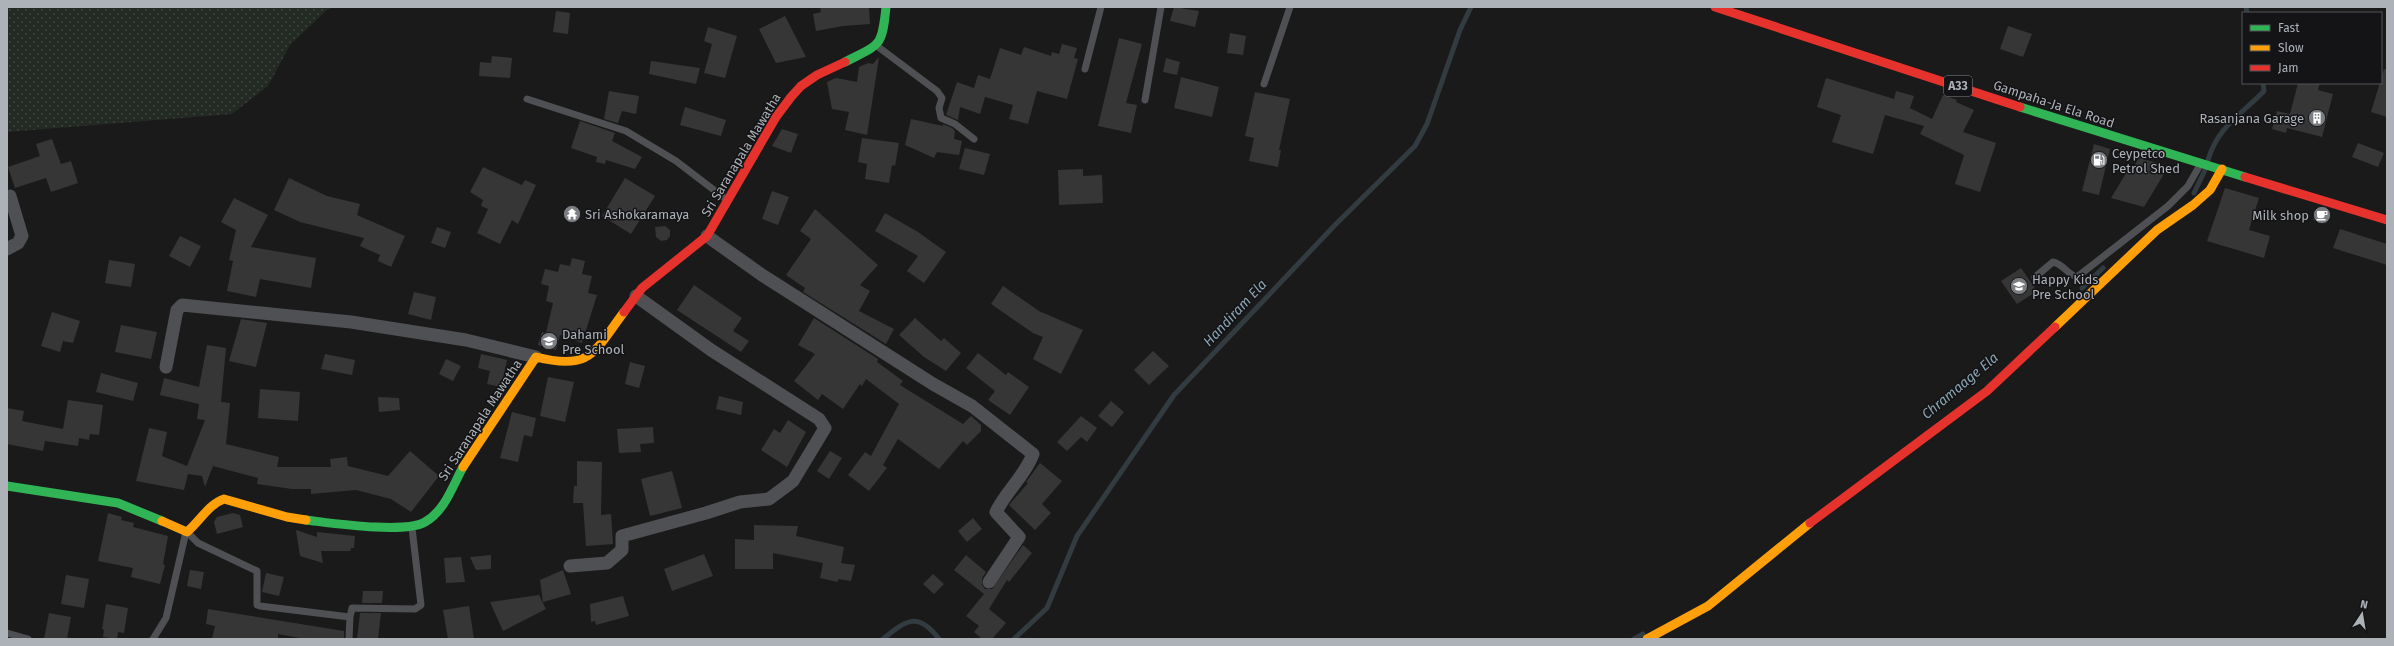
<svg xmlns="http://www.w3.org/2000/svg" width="2394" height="646" viewBox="0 0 2394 646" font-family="'Fira Sans',sans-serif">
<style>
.grass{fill:url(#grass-dots)}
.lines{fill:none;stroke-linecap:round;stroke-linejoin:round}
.stream{stroke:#323b3f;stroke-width:5}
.building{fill:#363637}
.lane{stroke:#4f5053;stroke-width:7}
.street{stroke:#4f5053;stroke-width:13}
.fast{stroke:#30b455;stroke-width:9}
.slow{stroke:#ff9f0a;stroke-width:9}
.jam{stroke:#e5322d;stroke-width:9}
.labels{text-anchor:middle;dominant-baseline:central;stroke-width:3;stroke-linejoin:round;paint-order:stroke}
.shield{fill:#141416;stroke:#7f8388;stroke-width:1}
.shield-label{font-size:12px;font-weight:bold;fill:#adb2b9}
.street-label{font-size:13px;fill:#adb2b9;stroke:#141416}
.poi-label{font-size:13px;fill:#adb2b9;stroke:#141416;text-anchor:start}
.water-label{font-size:14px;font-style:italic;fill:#88a3b0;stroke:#141416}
</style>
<defs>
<pattern id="grass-dots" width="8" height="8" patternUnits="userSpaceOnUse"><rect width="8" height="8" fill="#232923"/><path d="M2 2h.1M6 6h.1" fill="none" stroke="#404641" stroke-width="1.8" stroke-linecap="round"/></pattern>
</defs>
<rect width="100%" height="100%" fill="#1a1a1a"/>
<path class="grass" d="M7,7H334L327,10L290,45L268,86L232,114L7,132Z"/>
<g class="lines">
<path class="stream" d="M2246,7L2247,13
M2208,160C2218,126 2241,115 2264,91L2263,83
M2194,193L2205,170
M2082,288L2103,268
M883,639C906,620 918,611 939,639
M1014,639L1047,608L1077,536L1174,395L1335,225L1415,146L1427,124L1460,30L1471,7
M1634,639L1643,634"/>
</g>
<path class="building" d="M820,7H869L870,24L843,26L816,31L813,14L821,12Z
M1174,7L1199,11L1195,27L1170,21Z
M556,11L570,13L568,34L553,32Z
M785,16L806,57L776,63L759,29Z
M2008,26L2032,34L2023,57L2000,49Z
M708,27L737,36L725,78L704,73L712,44L704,41Z
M1230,33L1246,36L1243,55L1227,53Z
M1119,38L1142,44L1126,103L1137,105L1131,133L1098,126Z
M1062,44L1077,48L1074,58L1078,59L1067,99L1037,91L1028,124L1009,119L1013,105L985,97L980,114L960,107L958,120L946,115L957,82L974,88L978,75L990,79L1000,48L1021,55L1024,47L1051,56L1052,52L1059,54Z
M492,56L512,58L510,78L479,76L480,62L491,63Z
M879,57L867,135L845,130L849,112L832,109L827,82L836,78L857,82L859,67L868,63L873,64Z
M1166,58L1180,62L1177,75L1163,72Z
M651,61L700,68L696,84L649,74Z
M2384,69L2387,70V117L2371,112Z
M1181,77L1219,87L1212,117L1174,108Z
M1826,78L1894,99L1896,91L1914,96L1910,108L1932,119L1943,95L1957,100L1956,102L1974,110L1963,132L1996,143L1980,192L1955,184L1964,155L1920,134L1924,126L1885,115L1873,154L1832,142L1841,115L1817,107Z
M2298,83H2320L2318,90L2333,94L2322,137L2287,128L2286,133L2272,129L2277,111L2290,114Z
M609,91L639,96L636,114L622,111L618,123L604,119Z
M1255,92L1290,99L1279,150H1281L1278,167L1249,161L1254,138L1245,136Z
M685,107L726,120L721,136L680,125Z
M911,119L943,126V124L952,128L955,131L954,139L962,141L959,155L937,152L934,158L905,145Z
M580,121L615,133L612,141L642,157L635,169L606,160L605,164L596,162L597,157L571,148Z
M782,129L798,134L791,153L772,146Z
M862,138L899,143L895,166L892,165L889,183L865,179L867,164L858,162Z
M52,139L61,164L71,161L78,183L51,192L46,178L15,188L8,167L40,156L36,144Z
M2358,143L2384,153L2378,167L2352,157Z
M2094,144L2110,149L2099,195L2082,191Z
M965,148L990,154L984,175L959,169Z
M2139,158L2158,163L2167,169L2144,207L2111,198L2131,165L2134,166Z
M483,167L522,185L525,180L536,185L518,224L512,220L500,244L477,233L488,209L481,206L483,200L470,192Z
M1083,169V176L1102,175L1103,203L1059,205L1058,170Z
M289,178L327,196L360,204L357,215L405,236L391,267L378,261L380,255L360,246L364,238L300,222L274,210Z
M625,178L655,196L631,234L602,216Z
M2225,188L2259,198L2249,230L2270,236L2264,258L2207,241Z
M772,191L789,197L778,225L762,219Z
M234,198L268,215L251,247L316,258L311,288L260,279L256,297L227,291L233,261L229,260L236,230L221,222Z
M815,209L878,265L860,285L870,291L859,311L894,329L886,344L803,292L805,288L786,275L811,239L800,231Z
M2316,211L2329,215L2327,223L2313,220Z
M885,213L918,232L946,252L924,283L907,271L918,256L875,231Z
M665,226L670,230V236L667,240L661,241L656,237L655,227Z
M437,227L451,232L445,248L431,243Z
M2340,229L2387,244V265L2333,248Z
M180,236L201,246L190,267L169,256Z
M572,258L585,261L582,274L592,276L588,293L597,295L582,343L560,335L556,350L538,345L542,332L546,333L553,303L546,301L549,286L541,284L545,269L558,272L560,264L570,266Z
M109,260L135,264L131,287L105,283Z
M2021,268L2037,291L2017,304L2001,281Z
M694,285L742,318L733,331L749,341L741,352L677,310Z
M1003,286L1039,311L1083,330L1061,374L1033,359L1043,337L1033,333L991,304Z
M414,292L436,297L431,320L408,314Z
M52,312L80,321L73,343L63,341L60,352L41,346Z
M814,318L878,359L877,362L903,381L900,385L963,424L971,416L981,425V431L967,445L963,441L939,469L898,439L883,465L887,468L869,491L848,475L865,452L871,456L899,404L866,379L862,386L860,384L843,409L822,394L818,400L794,381L815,354L798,345Z
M915,318L941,341L944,338L961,353L946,371L924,357L899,335Z
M241,319L267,323L256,367L229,361Z
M121,325L157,332L151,359L115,352Z
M207,345L226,348L221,402L230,403L226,444L279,457L277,467H331L330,459L347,457L348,466L388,476L410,451L439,476L411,512L391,499L356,490L311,494V489H292L257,484L258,478L213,466L205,487L202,476L188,474L184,490L136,481L149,428L167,432L162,456L187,466L205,420L197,419L199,404L160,395L164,378L199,387Z
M1153,351L1169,366L1149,385L1134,370Z
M978,353L1006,375L1008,372L1029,387L1010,415L988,400L995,391L966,368Z
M325,354L355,360L352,375L321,369Z
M481,354L507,360L501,387L487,384L490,371L478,368Z
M446,359L461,366L453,381L439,374Z
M630,362L645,366L639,388L625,384Z
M101,373L138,383L133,401L96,392Z
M548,377L574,382L565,422L540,416Z
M260,389L300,392L298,421L258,418Z
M719,396L743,402L741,415L716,409Z
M378,397L399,398L400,410L379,412Z
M68,400L103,405L99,435L90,434L89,440L79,438L78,446L45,441L43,451L7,444V408L24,411L22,421L63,429Z
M1111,401L1124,412L1112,427L1098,416Z
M512,412L536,418L532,437L524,435L518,462L500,458Z
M1081,416L1097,428L1087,442L1081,437L1067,451L1057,442Z
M788,420L806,432L787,467L761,450L774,429L780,433Z
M653,427L654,443L640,444L641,452L619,453L617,429Z
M830,451L842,458L829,479L817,471Z
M577,461L602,462L601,515L611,514L613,544L586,546L583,503H573L574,486H577Z
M1040,463L1062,481L1042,504L1051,513L1035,530L1009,505L1028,483L1026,482Z
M672,471L682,508L650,516L641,479Z
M108,513L122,517L121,520L134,523L133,527L168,536L163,564L165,565L160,584L131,577L133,568L98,561Z
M233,513L240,515L243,527L217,534L214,522L217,517Z
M973,518L982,529L967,542L958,531Z
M754,525L798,526L796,536L844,547L841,563L855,565L851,581L838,579V582L820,578L823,563L773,553V569H735V539L754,540Z
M296,530L317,537V532L355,536L354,548H351L350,551H321L323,563L300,556Z
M1023,545L1032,553L1009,582L1007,580L989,609L1006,623L992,639H982L974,632L979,626L966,616L984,594L954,570L966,555L986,572L982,578V585L985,589H992Z
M704,554L713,576L672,591L664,569Z
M491,555V569L476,570L470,557Z
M461,557L465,582L446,583L444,558Z
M190,570L204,572L201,589L187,586Z
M563,570L571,594L543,602L540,580Z
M266,573L284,577L279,596L262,592Z
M933,574L944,584L934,594L923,584Z
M66,575L89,579L84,608L61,604Z
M363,591H383L382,603H362Z
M539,595L546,609L503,631L490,602Z
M623,596L629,616L596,625L595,621L591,622L590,604Z
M106,604L128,608L124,633L118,632L117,639L103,637L104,630L102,629Z
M469,606L474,639H448L443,610Z
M208,609L344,631V639H305L278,634V639H212L215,626L206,624Z
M49,613L71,617L67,639H44Z
M360,613H381L378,639H357Z"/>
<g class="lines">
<path class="lane" d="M877,46L937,91L942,98L939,108L941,118L955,124L974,139
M1085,69L1101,7
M1264,84L1290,7
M527,99L626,131L676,161L727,200
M1145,100L1161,7
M2035,277L2053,262C2063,264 2067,274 2077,277L2168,206L2188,186L2200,165
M187,532L198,543L257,571V605L260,606L350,617
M7,633L28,639
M153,639L166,618L186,532
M349,639L350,617L352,608L415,609L421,605L412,528"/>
<path class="street" d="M707,236L762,275L933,384L972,406L1033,454C1025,476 1006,491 996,512L1019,537L989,582
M7,249L18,243L22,236L10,196
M166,367L177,310L182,305L351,322L466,340L536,357
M570,566L607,563L622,550V536L706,513L740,502L769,499L793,481L825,428L819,419L711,350L636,296"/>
<path class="fast" d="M845,62C880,44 882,48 886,7
M2020,107L2245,177
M7,486L118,503L162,521
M306,520C332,523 404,534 425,522C445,511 453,485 463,467"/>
<path class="slow" d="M2055,327L2157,230L2193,205L2210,190L2222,169
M463,467L536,357C591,371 594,352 624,312
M162,521L187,532C199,522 209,504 224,499L287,517L306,520
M1647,639L1708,606L1810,523"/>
<path class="jam" d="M1715,7L2020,107
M2245,177L2387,220
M624,312L642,288L707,236L776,117L791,97L801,86L817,75L845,62
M1810,523L1987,391L2055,327"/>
</g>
<defs>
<symbol id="building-disc" viewBox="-11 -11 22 22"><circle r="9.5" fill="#7a7d81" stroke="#141416"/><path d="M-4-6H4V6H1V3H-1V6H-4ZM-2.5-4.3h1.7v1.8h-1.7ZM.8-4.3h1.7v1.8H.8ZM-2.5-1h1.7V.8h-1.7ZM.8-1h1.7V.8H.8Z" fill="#fff"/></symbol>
<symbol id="fuel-disc" viewBox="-11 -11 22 22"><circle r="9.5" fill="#7a7d81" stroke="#141416"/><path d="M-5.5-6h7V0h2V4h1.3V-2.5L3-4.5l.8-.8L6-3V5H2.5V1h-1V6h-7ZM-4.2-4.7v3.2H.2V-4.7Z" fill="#fff"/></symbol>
<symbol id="temple-disc" viewBox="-11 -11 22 22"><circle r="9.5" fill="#7a7d81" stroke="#141416"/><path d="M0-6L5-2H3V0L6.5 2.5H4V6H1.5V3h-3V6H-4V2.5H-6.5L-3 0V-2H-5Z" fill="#fff"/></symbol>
<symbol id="cafe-disc" viewBox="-11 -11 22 22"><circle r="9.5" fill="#7a7d81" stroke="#141416"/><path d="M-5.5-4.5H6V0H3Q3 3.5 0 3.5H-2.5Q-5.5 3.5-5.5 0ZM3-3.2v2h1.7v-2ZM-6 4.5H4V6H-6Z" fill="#fff"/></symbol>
<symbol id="school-disc" viewBox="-11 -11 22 22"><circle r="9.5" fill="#7a7d81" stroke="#141416"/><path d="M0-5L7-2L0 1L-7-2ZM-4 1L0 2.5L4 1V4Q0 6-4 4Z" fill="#fff"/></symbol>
</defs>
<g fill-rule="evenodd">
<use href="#building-disc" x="2307" y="108" width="20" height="20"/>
<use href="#fuel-disc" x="2089" y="150" width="20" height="20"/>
<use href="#temple-disc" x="562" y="204" width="20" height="20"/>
<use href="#cafe-disc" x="2312" y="205" width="20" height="20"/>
<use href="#school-disc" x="2009" y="276" width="20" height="20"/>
<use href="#school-disc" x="539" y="331" width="20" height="20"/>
</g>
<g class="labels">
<rect class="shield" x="1944" y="76" width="28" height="20" rx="3"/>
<g class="shield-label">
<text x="1958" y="86">A33</text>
</g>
<g class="street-label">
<text transform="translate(2054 104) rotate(18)">Gampaha-Ja Ela Road</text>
<text transform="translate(741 155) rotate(-59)">Sri Saranapala Mawatha</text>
<text transform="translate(480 420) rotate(-57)">Sri Saranapala Mawatha</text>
</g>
<g class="poi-label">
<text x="2304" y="118" text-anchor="end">Rasanjana Garage</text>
<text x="2112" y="153">Ceypetco<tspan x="2112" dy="15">Petrol Shed</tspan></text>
<text x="585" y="214">Sri Ashokaramaya</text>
<text x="2309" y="215" text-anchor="end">Milk shop</text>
<text x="2032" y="279">Happy Kids<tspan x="2032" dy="15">Pre School</tspan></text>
<text x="562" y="334">Dahami<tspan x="562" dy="15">Pre School</tspan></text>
</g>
<g class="water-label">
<text transform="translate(1235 313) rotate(-47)">Handiram Ela</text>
<text transform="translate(1960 386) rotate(-40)">Chramaage Ela</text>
</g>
</g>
<rect width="2394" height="646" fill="none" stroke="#adb2b9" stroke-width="16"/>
<rect x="2242" y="12" width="140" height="72" fill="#141416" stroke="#515357"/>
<rect x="2250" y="25" width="20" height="6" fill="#30b455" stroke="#515357"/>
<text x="2278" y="32" font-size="12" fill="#adb2b9">Fast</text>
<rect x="2250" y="45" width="20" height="6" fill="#ff9f0a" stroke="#515357"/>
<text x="2278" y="52" font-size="12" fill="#adb2b9">Slow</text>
<rect x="2250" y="65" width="20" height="6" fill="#e5322d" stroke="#515357"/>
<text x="2278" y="72" font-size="12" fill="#adb2b9">Jam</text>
<g transform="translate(2362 614) rotate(12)" stroke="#141416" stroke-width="3" paint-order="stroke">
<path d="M0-3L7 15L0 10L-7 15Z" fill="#adb2b9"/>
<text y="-6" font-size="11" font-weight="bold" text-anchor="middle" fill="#adb2b9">N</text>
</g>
</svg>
